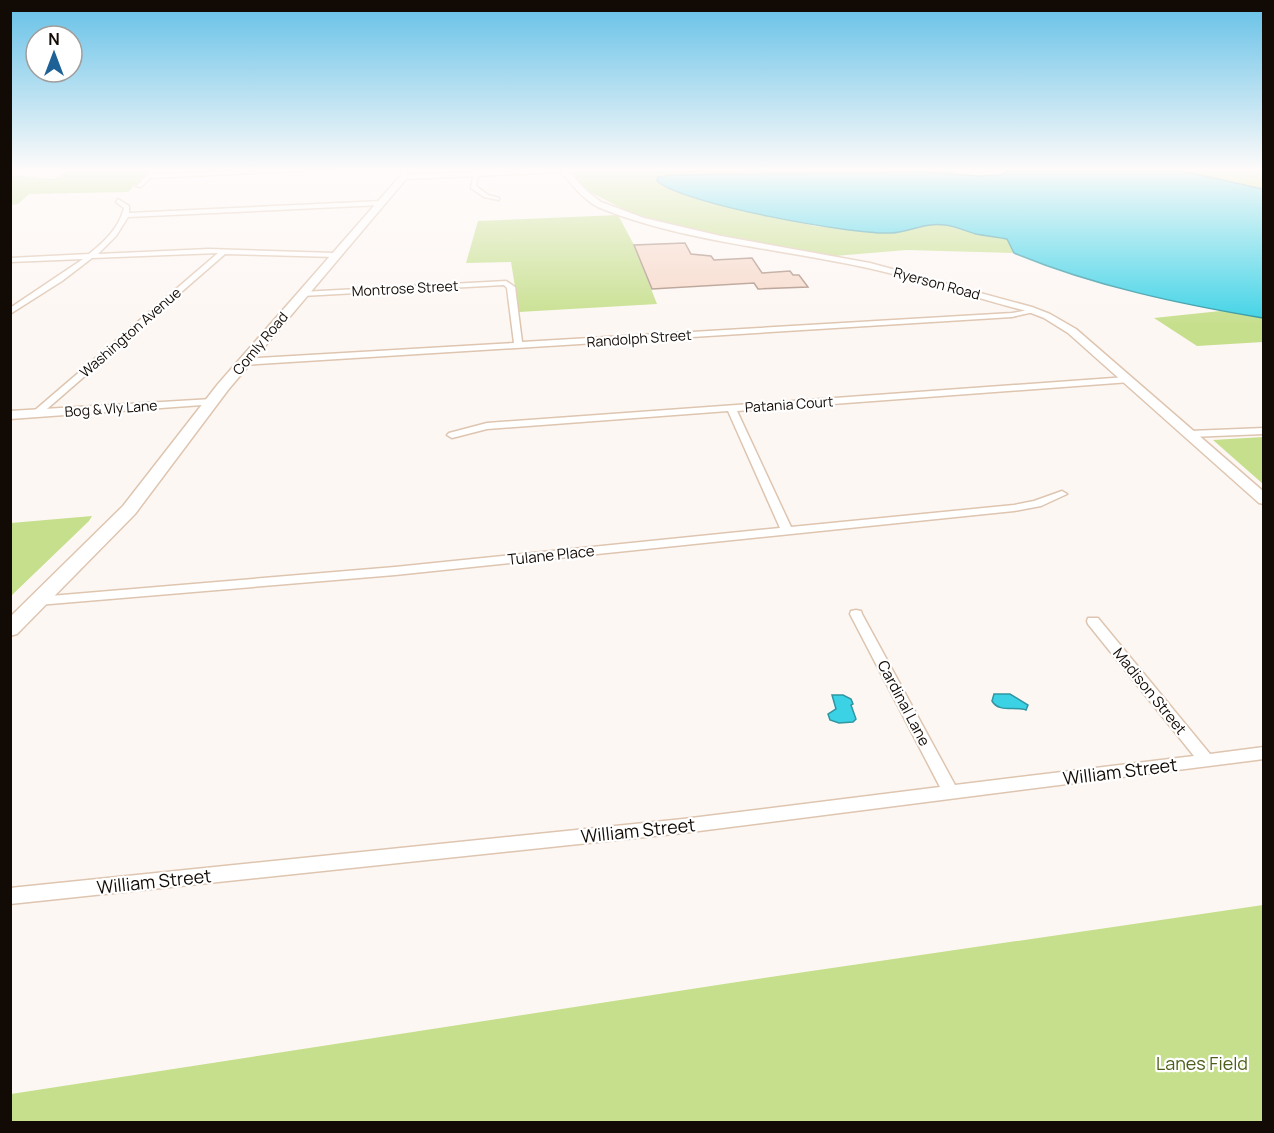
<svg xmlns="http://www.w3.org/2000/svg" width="1274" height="1133" viewBox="0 0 1274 1133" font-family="Manrope,sans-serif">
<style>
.green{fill:#c6df8c}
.water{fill:#3cd2e6;stroke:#2f96a2;stroke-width:1.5}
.building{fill:#f7d8c9;stroke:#a98d7f;stroke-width:1.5}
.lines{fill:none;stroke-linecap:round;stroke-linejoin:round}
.minor-casing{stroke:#dec5b0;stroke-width:3}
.tertiary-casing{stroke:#dec5b0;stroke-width:3}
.secondary-casing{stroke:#dec5b0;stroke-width:3}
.minor{fill:#fff;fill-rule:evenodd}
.tertiary{fill:#fff;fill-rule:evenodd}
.secondary{fill:#fff;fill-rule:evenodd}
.labels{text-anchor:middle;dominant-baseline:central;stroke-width:4.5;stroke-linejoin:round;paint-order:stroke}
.far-street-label{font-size:14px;fill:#120a04;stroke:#fff}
.street-label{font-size:15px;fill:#120a04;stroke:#fff}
.near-street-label{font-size:18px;fill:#120a04;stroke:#fff}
.near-park-label{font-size:18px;fill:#4e5f1d;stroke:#fff}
</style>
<rect width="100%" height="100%" fill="#fdf7f3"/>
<path class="green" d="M73,168H153L128,192L29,194L18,204L11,205V175L54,179Z
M587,168H950L960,176L926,172L671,175L658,177L657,181L697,199L815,226L892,233L922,225H945L977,234L1007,239L1014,253L906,250L835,256L716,235L630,213L587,190L572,173Z
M1168,168H1263V189Z
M618,215L634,245L657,304L519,312L511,262L466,263L478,221Z
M1220,311H1263V342L1197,346L1154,318Z
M1263,437V484L1213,440Z
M92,516L89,521L11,596V523Z
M1263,905V1122H11V1094L737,982Z"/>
<path class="water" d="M1011,168H1168L1263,189V318C1179,304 1094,286 1014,253L1007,239C997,237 986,236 976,234C965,231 955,226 945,225C925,222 910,232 891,233C853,235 682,204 657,181L658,177L671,175L926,172L977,176L1001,175Z
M994,694H1010L1028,705L1026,710C1015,706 999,713 992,701Z
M832,695H843L851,699L853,704L851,705L856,719L853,722L839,723L830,720L828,714L836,709Z"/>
<path class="building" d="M685,243L691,254L711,256L714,260L752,258L762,273L790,271L793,275H799L808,287L758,289L754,283L652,289L634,245Z"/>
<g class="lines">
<defs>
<path id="minor" d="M323,168H359L150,178L141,187L136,186L153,170L156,172L154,174Z
M401,168H406V178L401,177Z
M475,168H480L476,186L488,195L499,198V200L484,197L471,188Z
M118,199L129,206V213L381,201L384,203L381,205L128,217L116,236L98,254L209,249L335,253L338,255L335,257L225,254L40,415H34V411L218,253L92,258L62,281L10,314V308L83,259L10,262V258L89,254C105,241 119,228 124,208L116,202Z
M506,281L515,287L522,342L1012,313L1034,309L1038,311L1012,317L243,365L239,362L243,359L514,343L507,288L504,285L302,296L298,294L302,292Z
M1127,377L1131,380L1130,382L737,411L791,527L1014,505L1034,501L1062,491L1067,494L1041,506L1014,511L395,575L38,605L32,601L38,597L395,567L780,528L728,411L487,429L452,438L447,435L449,433L487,423Z
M1264,428V434L1190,437L1185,434L1190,431Z
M856,610L861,611L862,614L955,785L1194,756L1088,624L1087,621L1088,618H1098L1210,754L1264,747V759L683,833L10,904V888L683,819L940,787L850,614L851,611Z"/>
<path id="tertiary" d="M562,169H566L587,191L601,202L644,218L721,236L870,263L1032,307L1050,314L1076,329L1264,492V504L1259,503L1068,333L1044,318L1026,311C973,297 921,280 868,268C782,249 679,241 598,207C587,202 564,179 562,169Z
M212,399L218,402L216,404L10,419V411Z"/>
<path id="secondary" d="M568,168L564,172L406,179L228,390L135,514L17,634L10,636V617L123,506L218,384L401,175Z"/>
</defs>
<use href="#minor" class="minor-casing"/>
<use href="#tertiary" class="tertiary-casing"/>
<use href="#secondary" class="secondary-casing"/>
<use href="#minor" class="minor"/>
<use href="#tertiary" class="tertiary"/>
<use href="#secondary" class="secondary"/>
</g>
<linearGradient id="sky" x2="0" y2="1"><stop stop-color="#63c0e7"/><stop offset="0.52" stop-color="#fefbfa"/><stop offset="1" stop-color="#fefbfa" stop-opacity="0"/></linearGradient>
<rect width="1274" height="326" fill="url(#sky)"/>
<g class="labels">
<g class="far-street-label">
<text transform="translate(937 283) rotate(15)">Ryerson Road</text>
<text transform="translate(405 288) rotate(-3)">Montrose Street</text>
<text transform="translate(130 332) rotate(-41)">Washington Avenue</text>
<text transform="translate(639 338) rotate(-4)">Randolph Street</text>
<text transform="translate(260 343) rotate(-50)">Comly Road</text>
<text transform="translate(789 404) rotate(-4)">Patania Court</text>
<text transform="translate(111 408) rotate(-4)">Bog &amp; Vly Lane</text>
</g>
<g class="street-label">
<text transform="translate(551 555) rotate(-6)">Tulane Place</text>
<text transform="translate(1150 691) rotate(51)">Madison Street</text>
<text transform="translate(904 703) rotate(62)">Cardinal Lane</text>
</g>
<g class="near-street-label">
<text transform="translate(1120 771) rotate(-7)">William Street</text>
<text transform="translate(638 830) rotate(-6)">William Street</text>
<text transform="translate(154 881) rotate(-6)">William Street</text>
</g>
<g class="near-park-label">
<text x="1202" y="1063">Lanes Field</text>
</g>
</g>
<rect width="1274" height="1133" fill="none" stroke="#120a04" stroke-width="24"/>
<g transform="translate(54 54)"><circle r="28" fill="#ffffff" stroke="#a09d9b" stroke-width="1.5"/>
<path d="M0-4.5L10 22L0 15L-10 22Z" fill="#1e6196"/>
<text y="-9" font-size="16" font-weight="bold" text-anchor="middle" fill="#120a04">N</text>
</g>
</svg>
